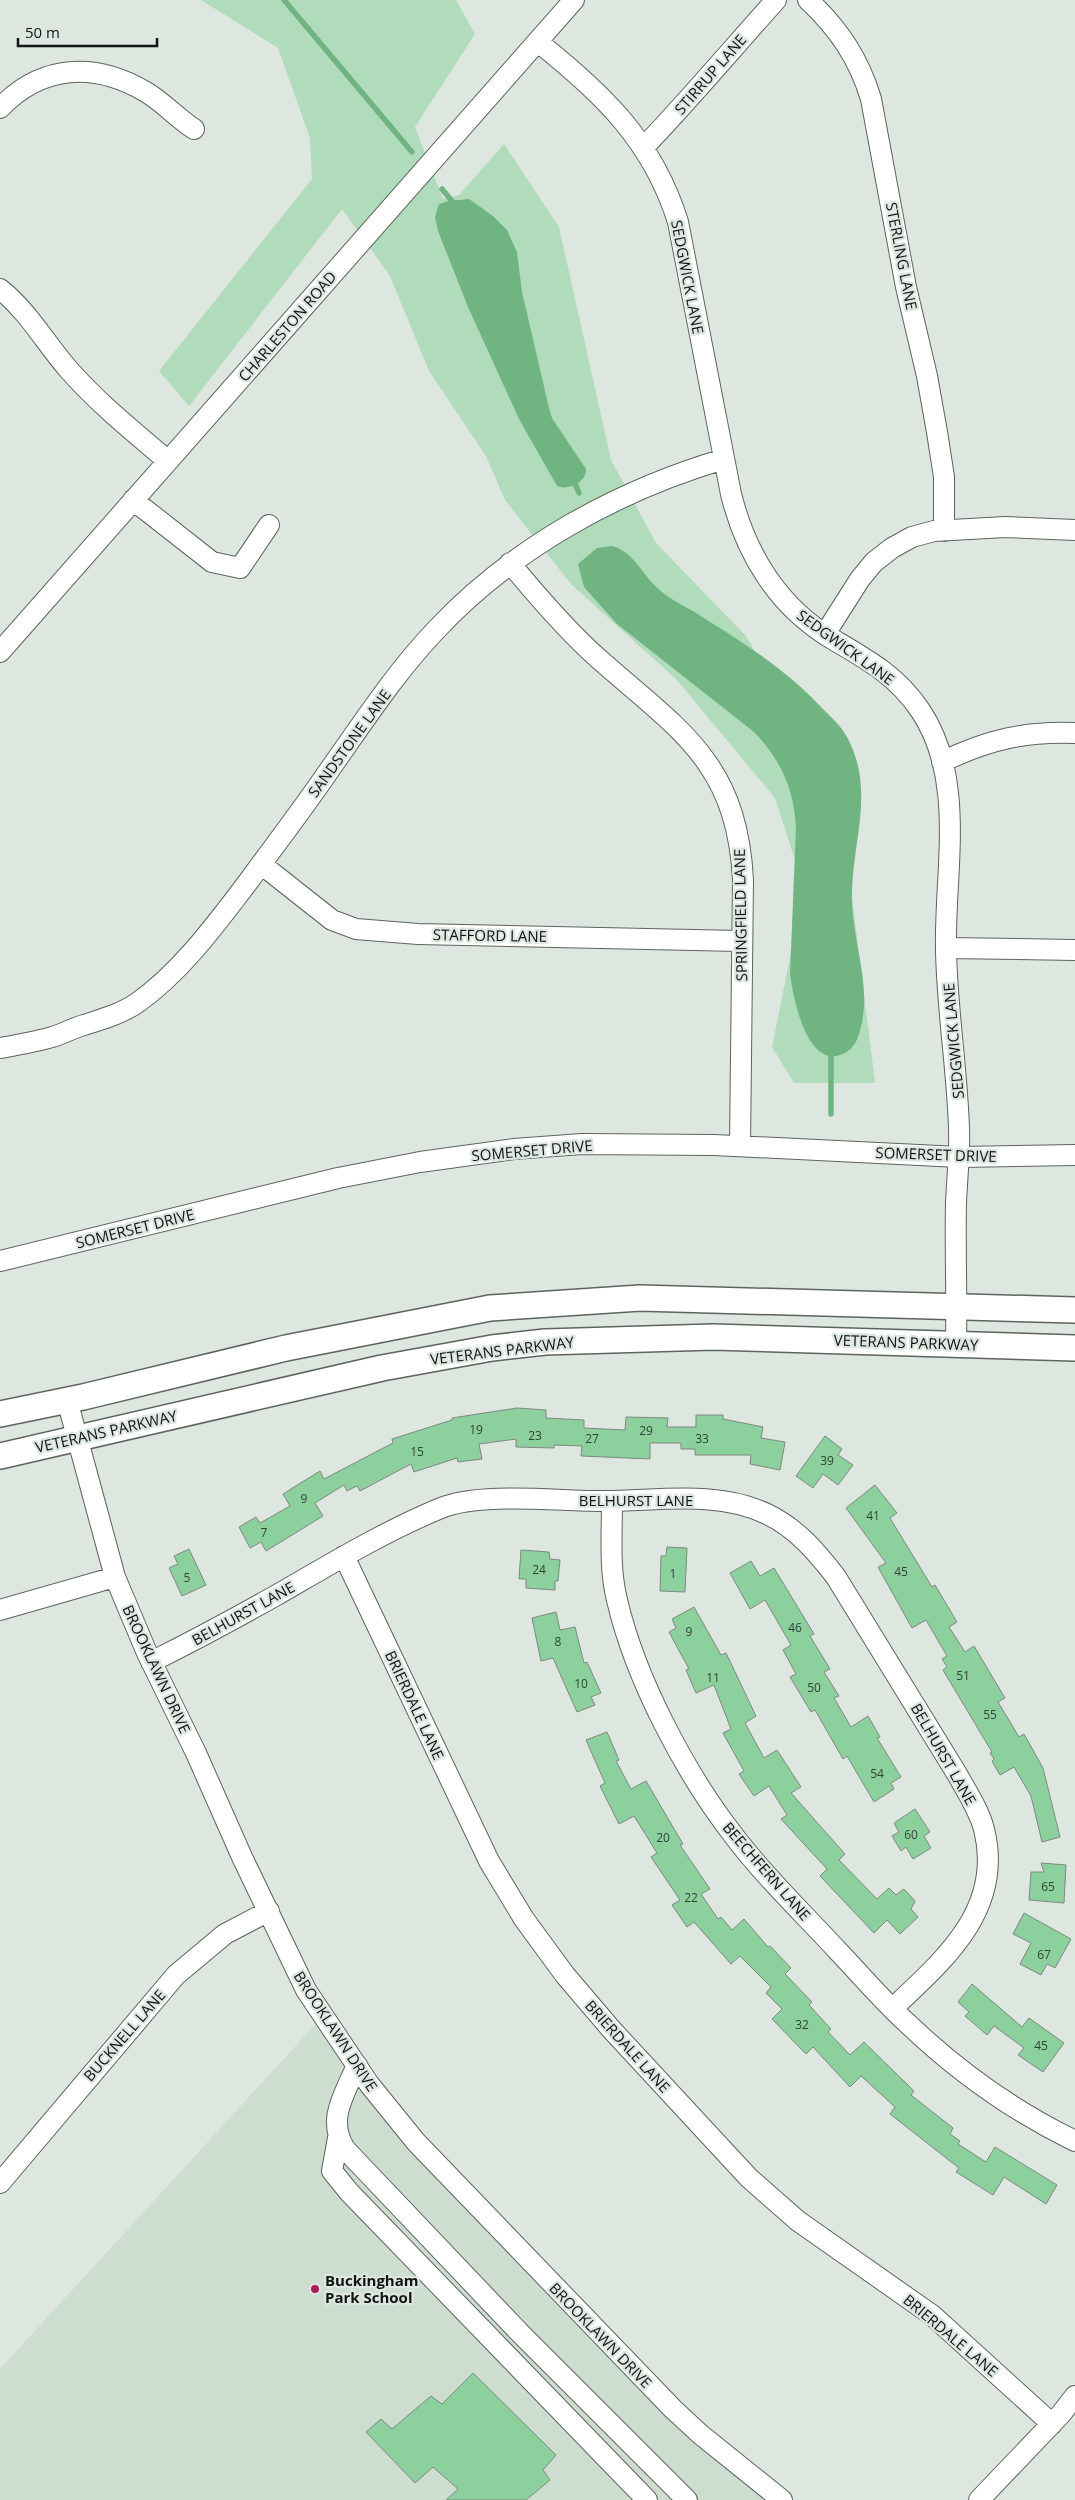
<svg xmlns="http://www.w3.org/2000/svg" width="1075" height="2500" viewBox="0 0 1075 2500" font-family="'Open Sans',sans-serif">
<style>
.built{fill:#cdddd0}
.green{fill:#b1dcbb}
.water{fill:#70b482}
.lines{fill:none;stroke-linecap:round;stroke-linejoin:round}
.stream{stroke:#70b482;stroke-width:5.5}
.building{fill:#8cd09d;stroke:#7f8881}
.minor-casing{stroke:#5c645e;stroke-width:22}
.major-casing{stroke:#5c645e;stroke-width:28}
.minor{stroke:#fff;stroke-width:20}
.major{stroke:#fff;stroke-width:25}
.poi-dot{fill:#ab1d5a;stroke:#dde6df;stroke-width:2}
.labels{text-anchor:middle;dominant-baseline:central;stroke-width:4.5;stroke-linejoin:round;paint-order:stroke}
.number-label{font-size:12px;fill:#304334}
.street-label{font-size:15px;fill:#111411;stroke:#dde6df}
.poi-label{font-size:15px;font-weight:bold;fill:#111411;stroke:#dde6df;text-anchor:start}
</style>
<rect width="100%" height="100%" fill="#dde6df"/>
<path class="built" d="M323,2016L492,2223L782,2500H0V2369Z"/>
<path class="green" d="M201,0H456L475,34L415,127L443,199L459,195L504,144L559,227L611,460L656,543L746,636L840,799L875,1083H794L772,1047L804,888L775,798L677,680L571,584L505,500L486,456L429,371L390,276L342,209L189,406L159,371L312,179L310,138L278,48Z"/>
<path class="water" d="M469,199L493,216L507,230L517,252L522,292L549,408L552,418L586,469C587,482 568,491 557,486L519,419L468,307L438,231L435,217L439,204L449,201Z
M612,546C635,552 643,577 661,591C670,599 682,605 693,611C740,641 784,667 822,708C831,717 841,726 847,737C877,793 850,844 852,903C854,950 874,991 858,1037C855,1046 848,1053 840,1055C806,1066 793,997 790,974L796,828C794,789 781,760 754,732L617,624L584,587L578,564L597,548Z"/>
<g class="lines">
<path class="stream" d="M284,0L412,152
M442,189L456,206
M573,479L579,493
M831,1050V1114"/>
</g>
<path class="building" d="M517,1408L546,1410V1418L584,1420V1428L625,1430L626,1417L668,1418L667,1427H696V1415H723V1419L763,1427L761,1438L785,1442L780,1470L750,1464L751,1455H695V1449H681V1443H650V1459L581,1456L582,1446L554,1445V1448L516,1447V1439L479,1444L482,1459L458,1462L457,1458L414,1472L411,1464L360,1491L357,1486L347,1491L344,1485L315,1503L323,1516L266,1551L261,1542L250,1548L239,1527L256,1517L260,1523L290,1506L283,1494L320,1471L324,1479L393,1443L392,1439L452,1420V1418Z
M825,1436L842,1449L838,1455L853,1465L838,1485L823,1474L813,1488L796,1476Z
M875,1485L897,1513L890,1518L932,1587L935,1585L957,1622L949,1627L965,1652L974,1646L1005,1698L998,1702L1019,1737L1024,1734L1043,1768L1060,1837L1042,1842L1031,1796L1014,1767L1000,1775L992,1761L994,1759L990,1753L992,1752L943,1670L947,1667L942,1659L947,1656L926,1620L912,1628L878,1567L886,1563L846,1508Z
M667,1547L687,1548L685,1592L660,1591L661,1556H666Z
M189,1549L206,1585L182,1596L169,1568L178,1564L174,1556Z
M521,1550L549,1552L550,1559L560,1560L558,1581H555V1590L526,1588V1579H519Z
M751,1561L760,1576L774,1568L814,1634L810,1636L830,1669L824,1672L839,1696L834,1698L851,1727L868,1716L880,1737L877,1738L901,1777L891,1783L894,1789L874,1802L847,1756L843,1759L815,1710L811,1712L790,1677L796,1674L783,1650L791,1645L765,1600L750,1609L730,1573Z
M694,1607L721,1655L726,1653L756,1716L745,1723L764,1758L777,1750L801,1787L791,1793L845,1854L839,1860L877,1899L889,1888L896,1895L904,1889L915,1901L911,1909L918,1917L900,1934L887,1920L874,1933L820,1876L827,1869L781,1819L787,1815L769,1786L754,1796L739,1774L744,1771L723,1733L731,1729L714,1685L696,1693L686,1670L689,1669L669,1632L676,1628L672,1619Z
M556,1612L560,1630L575,1627L584,1663L587,1662L601,1693L591,1697L595,1705L577,1712L553,1658L541,1661L532,1618Z
M607,1732L619,1760L616,1761L631,1789L646,1781L683,1844L680,1845L710,1889L701,1894L718,1919L721,1917L732,1930L744,1919L768,1947L770,1946L791,1968L785,1974L812,2002L809,2005L831,2029L828,2032L850,2055L864,2042L914,2091L911,2095L953,2128L950,2134L960,2141L958,2144L986,2162L995,2147L1057,2185L1046,2204L1004,2177L993,2195L956,2172L959,2168L890,2114L895,2107L861,2076L850,2087L813,2047L806,2054L772,2019L782,2009L766,1993L771,1987L740,1956L731,1964L694,1922L687,1927L672,1905L680,1900L651,1857L657,1853L634,1816L619,1824L600,1786L605,1783L586,1740Z
M915,1809L930,1832L924,1836L931,1848L913,1859L906,1847L901,1851L892,1836L899,1832L894,1823Z
M1041,1863L1066,1865L1064,1903L1029,1900L1031,1872H1044Z
M1024,1913L1071,1939L1055,1968L1047,1964L1041,1975L1020,1964L1031,1943L1013,1934Z
M972,1984L1022,2027L1029,2018L1064,2043L1043,2072L1018,2055L1024,2048L994,2026L987,2035L965,2016L969,2012L958,2002Z
M473,2373L556,2455L543,2470L550,2480L526,2500H446L458,2489L433,2467L415,2483L366,2432L381,2419L392,2429L431,2396L442,2404Z"/>
<g class="lines">
<defs>
<path id="minor" d="M808,0C839,29 859,59 871,99L906,287L927,376L937,432L944,477V531
M538,42C602,93 653,141 678,222L731,494C746,555 779,608 834,640C868,660 897,676 920,710C967,779 944,873 946,950C947,1009 957,1068 959,1128C960,1153 957,1178 956,1203C955,1250 957,1297 956,1344
M0,108C42,64 95,62 146,92C163,102 177,118 194,129
M644,147C690,99 732,49 776,0
M0,289C28,311 46,344 69,370C99,404 134,432 168,461
M133,500L212,562L240,568L269,525
M510,563C538,597 567,631 600,660C681,731 737,763 743,880L740,1146
M825,634L860,579L874,562L892,548L912,537L934,531L1005,527L1075,530
M0,652L574,0
M942,762C987,740 1025,731 1075,733
M261,864L332,920L356,929L418,934L740,941
M946,948L1075,950
M0,1048C17,1045 35,1042 52,1037C63,1034 73,1028 84,1025C102,1019 121,1014 137,1003C181,972 216,924 248,882C275,845 302,810 328,772C362,724 395,673 436,630C513,548 616,491 724,459
M0,1261L338,1178L420,1162L514,1149L582,1144L714,1145L959,1157L1075,1155
M67,1400L115,1577L147,1653L196,1753L242,1857L306,1990L369,2084L416,2142L673,2409L700,2434L782,2500
M612,1501C612,1534 609,1568 617,1600C635,1678 685,1773 734,1836C765,1877 803,1913 837,1950C860,1974 882,2000 906,2022C956,2070 1013,2111 1075,2141
M344,1556L489,1861L524,1919L565,1975L611,2029L749,2178L798,2221L932,2315L1052,2424
M0,1610L115,1577
M151,1662C193,1641 234,1619 275,1596C329,1565 383,1532 441,1508C480,1492 556,1501 599,1501C653,1502 715,1489 767,1514C796,1528 816,1551 836,1577L957,1774C967,1792 979,1810 984,1829C1004,1909 945,1959 893,2008
M357,2065C345,2094 326,2119 345,2149L519,2332L687,2500
M338,2138L332,2171L349,2192L647,2500
M0,2183L176,1975L225,1934L269,1911
M979,2500L1061,2414L1075,2396"/>
<path id="major" d="M0,1414L83,1397L286,1348L490,1308L640,1298L1075,1310
M0,1456L382,1368L492,1348L545,1342L713,1337L1075,1348"/>
</defs>
<use href="#minor" class="minor-casing"/>
<use href="#major" class="major-casing"/>
<use href="#minor" class="minor"/>
<use href="#major" class="major"/>
</g>
<circle class="poi-dot" cx="315" cy="2289" r="5"/>
<g class="labels">
<g class="number-label">
<text x="476" y="1429">19</text>
<text x="646" y="1430">29</text>
<text x="535" y="1435">23</text>
<text x="592" y="1438">27</text>
<text x="702" y="1438">33</text>
<text x="417" y="1451">15</text>
<text x="827" y="1460">39</text>
<text x="304" y="1498">9</text>
<text x="873" y="1515">41</text>
<text x="264" y="1532">7</text>
<text x="539" y="1569">24</text>
<text x="901" y="1571">45</text>
<text x="673" y="1573">1</text>
<text x="187" y="1577">5</text>
<text x="795" y="1627">46</text>
<text x="689" y="1631">9</text>
<text x="558" y="1641">8</text>
<text x="963" y="1675">51</text>
<text x="713" y="1677">11</text>
<text x="581" y="1683">10</text>
<text x="814" y="1687">50</text>
<text x="990" y="1714">55</text>
<text x="877" y="1773">54</text>
<text x="911" y="1834">60</text>
<text x="663" y="1837">20</text>
<text x="1048" y="1886">65</text>
<text x="691" y="1897">22</text>
<text x="1044" y="1954">67</text>
<text x="802" y="2024">32</text>
<text x="1041" y="2045">45</text>
</g>
<g class="street-label">
<text transform="translate(710 74) rotate(-49)">STIRRUP LANE</text>
<text transform="translate(902 256) rotate(79)">STERLING LANE</text>
<text transform="translate(688 277) rotate(79)">SEDGWICK LANE</text>
<text transform="translate(287 326) rotate(-49)">CHARLESTON ROAD</text>
<text transform="translate(846 647) rotate(36)">SEDGWICK LANE</text>
<text transform="translate(349 743) rotate(-54)">SANDSTONE LANE</text>
<text transform="translate(740 915) rotate(-91)">SPRINGFIELD LANE</text>
<text transform="translate(490 935) rotate(1)">STAFFORD LANE</text>
<text transform="translate(953 1041) rotate(-95)">SEDGWICK LANE</text>
<text transform="translate(532 1150) rotate(-5)">SOMERSET DRIVE</text>
<text transform="translate(936 1154) rotate(2)">SOMERSET DRIVE</text>
<text transform="translate(135 1228) rotate(-14)">SOMERSET DRIVE</text>
<text transform="translate(906 1342) rotate(2)">VETERANS PARKWAY</text>
<text transform="translate(502 1350) rotate(-7)">VETERANS PARKWAY</text>
<text transform="translate(106 1431) rotate(-13)">VETERANS PARKWAY</text>
<text x="636" y="1500">BELHURST LANE</text>
<text transform="translate(243 1613) rotate(-29)">BELHURST LANE</text>
<text transform="translate(157 1669) rotate(65)">BROOKLAWN DRIVE</text>
<text transform="translate(415 1705) rotate(65)">BRIERDALE LANE</text>
<text transform="translate(944 1754) rotate(60)">BELHURST LANE</text>
<text transform="translate(767 1871) rotate(49)">BEECHFERN LANE</text>
<text transform="translate(336 2031) rotate(57)">BROOKLAWN DRIVE</text>
<text transform="translate(124 2035) rotate(-49)">BUCKNELL LANE</text>
<text transform="translate(628 2046) rotate(48)">BRIERDALE LANE</text>
<text transform="translate(601 2335) rotate(46)">BROOKLAWN DRIVE</text>
<text transform="translate(951 2335) rotate(40)">BRIERDALE LANE</text>
</g>
<g class="poi-label">
<text x="325" y="2280">Buckingham<tspan x="325" dy="17">Park School</tspan></text>
</g>
</g>
<path d="M18 38v8h139v-8" fill="none" stroke="#111411" stroke-width="2.5"/>
<text x="25" y="38" font-size="15" fill="#111411" stroke="#dde6df" stroke-width="4" paint-order="stroke">50 m</text>
</svg>
